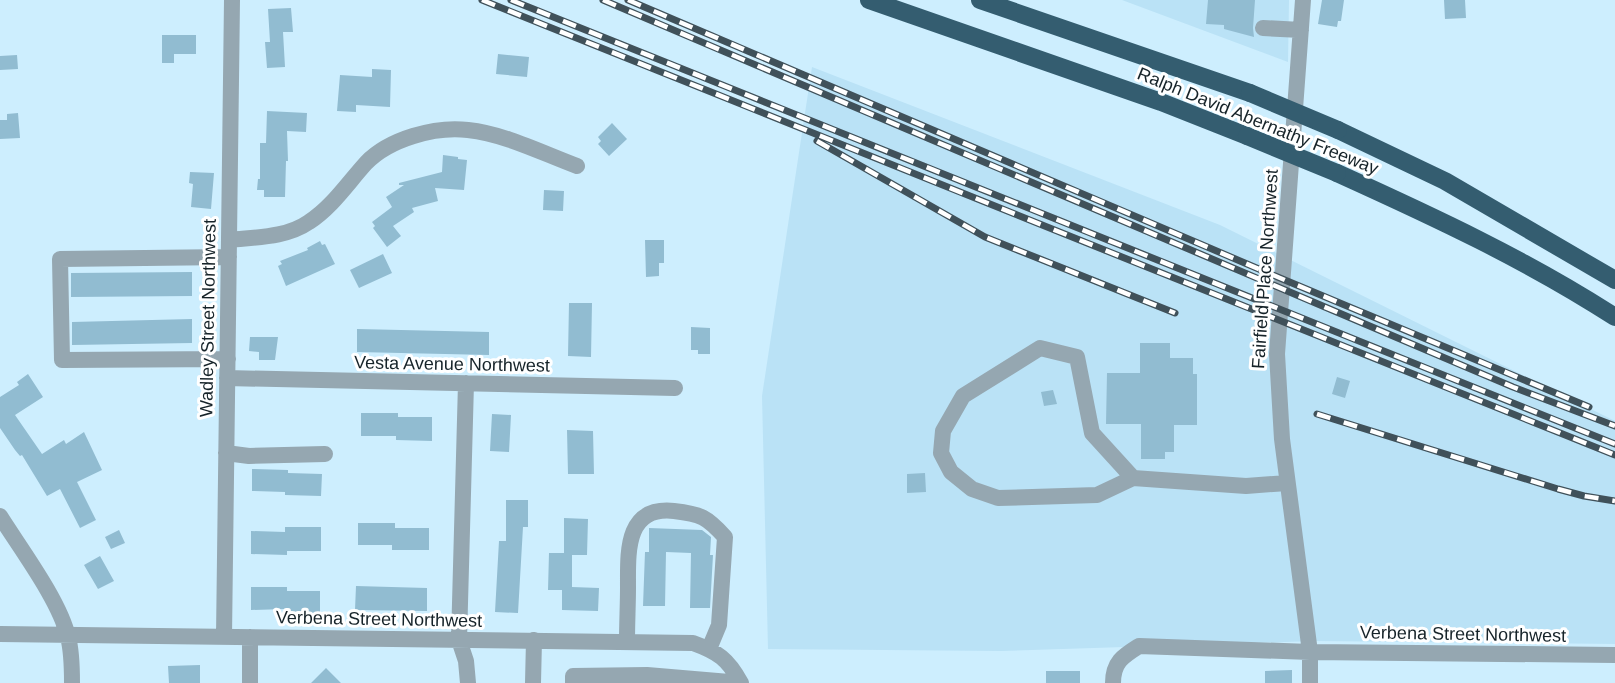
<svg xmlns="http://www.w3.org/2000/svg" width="1615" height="683" viewBox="0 0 1615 683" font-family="Helvetica,sans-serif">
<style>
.built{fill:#bae2f6}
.building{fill:#91bcd1}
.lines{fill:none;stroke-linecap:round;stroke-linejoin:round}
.minor{stroke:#95a7b1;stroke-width:16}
.highway{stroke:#345d70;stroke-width:18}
.rail-casing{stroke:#40515a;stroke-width:7}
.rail{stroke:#fff;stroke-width:4.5;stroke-dasharray:14;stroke-linecap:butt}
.highway-bridge{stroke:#345d70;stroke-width:18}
.labels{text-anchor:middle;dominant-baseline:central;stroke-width:6;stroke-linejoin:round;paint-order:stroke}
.street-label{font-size:18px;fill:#162329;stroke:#fff}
</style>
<rect width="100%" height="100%" fill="#cdeefe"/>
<path class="built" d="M1122,0H1289L1288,62Z
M812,67L1220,225L1615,421V644L1315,641L1001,651L768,649L762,396Z"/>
<path class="building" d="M1208,0H1255L1253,28L1254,37L1224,29V25L1206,24Z
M1322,0H1344L1341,21H1338L1337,27L1318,24Z
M1444,0H1465L1466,18L1445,19Z
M291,8L293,32H283L285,67L267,68L265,42H270L268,9Z
M162,35H196V54H174V63H162Z
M498,54L529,57L527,77L496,74Z
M17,55L18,69L0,70V56Z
M372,69L391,70L390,107L356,105V112L337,111L340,75L372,77Z
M267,111L307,113L306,132L287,131L288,161H286L285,197H264V190H257L258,179H260V143H266Z
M18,113L20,138L0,139V120H7V114Z
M612,123L627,139L609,156L598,144L601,141L598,137Z
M443,155L458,157V159L467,160L464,190L435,188L438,201L412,208L414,212L393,226L401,236L387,247L373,228L375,226L372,222L392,207L386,197L404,185H399V183L442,172Z
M190,172L214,173L211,209L191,207L193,184L189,183Z
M544,190L564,191L563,211L543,210Z
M645,240H664V263H659V276L646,277Z
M320,241L322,245L325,244L335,264L286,286L278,266L282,264L280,261L308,250L307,248Z
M383,254L392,273L359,288L350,270Z
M192,272V296L71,297V273Z
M569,303H592L591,357L568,356Z
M192,319V343L72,345V322Z
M691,327L710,328V354H698V350H691Z
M357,329L489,332V355L357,352Z
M250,337H278L275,360H259V352L249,351Z
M1140,343H1170V358H1193V374H1197V425H1174V452H1165V459H1141V424H1106L1107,373H1140Z
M28,374L43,397L15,415L42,454L64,440L66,444L84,432L102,470L77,482L96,520L80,528L60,489L47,496L22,455L20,456L15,450L0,428V397L19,385L17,382Z
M1337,377L1350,381L1345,398L1332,394Z
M1053,390L1057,404L1044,406L1041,392Z
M361,413H398V417H432V441L396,440V436H361Z
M492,414L511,415L509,452L490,451Z
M567,430L593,431L594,474H568Z
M252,469L288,470V473L322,474L321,496L285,495V492L252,491Z
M925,473L926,492L907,493V474Z
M506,500H528V527H523L518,613L495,612L499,541H506Z
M564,518L588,519L587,555H572V587L599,588L598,611L562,610V590H548L549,553H564Z
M358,523H395V528H429V550H392V545H358Z
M285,527H321V551H287V555L251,554V531L285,532Z
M649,528L702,530L711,537L710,555H713L710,608H690L691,553L666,552L665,606H643L645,552H649Z
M119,530L125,543L111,549L105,537Z
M100,556L114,581L98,589L84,565Z
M356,586L427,588V611L355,610Z
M251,587H287V591H320V614H285V609L251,610Z
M200,665V683H169L168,666Z
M326,668L341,683H311Z
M1292,670V683H1265V671Z
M1046,671H1080V683H1046Z"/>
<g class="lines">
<path class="minor" d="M1303,0L1277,354L1282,439L1310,652V683
M1263,28L1301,30
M229,240C255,237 286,238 309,222C332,207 347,184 366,163C389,139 435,126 468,130C505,134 542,153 577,166
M228,359L62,360L60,259L229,257
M227,378L675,388
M466,383L459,640L466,661L468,683
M226,453L249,456L325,454
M1133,478L1097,495L998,498L972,489L951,472L941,453L943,431L963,396L1040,348L1077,357L1092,433L1133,478L1246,486L1287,483
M0,516C20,548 60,601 68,637C72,652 72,668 72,683
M0,634L693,643C718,652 728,659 741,683
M224,637L232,0
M627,642C627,623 628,605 628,587C628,552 625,506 674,511C701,514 707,517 725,537L719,625L709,649
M250,683V637
M533,683L534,640
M573,683V676L647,675L741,683
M1113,683C1113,662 1123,656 1139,646L1310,652L1615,655"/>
<path class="highway" d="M869,0L1161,102L1247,136
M980,0L1250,93
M1338,130L1445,181L1615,280
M1337,173C1432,216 1527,260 1615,317"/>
<defs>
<path id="rail" d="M482,0L1615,455
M511,0L1615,444
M603,0L1513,387L1615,426
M628,0L1280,278L1589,407
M817,141L985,237L1175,313
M1317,414L1558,489L1584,496L1615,501"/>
</defs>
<use href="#rail" class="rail-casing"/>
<use href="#rail" class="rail"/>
<path class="highway-bridge" d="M1250,93L1338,130
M1247,136L1337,173"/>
</g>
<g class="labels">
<g class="street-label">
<text transform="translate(1258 121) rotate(22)">Ralph David Abernathy Freeway</text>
<text transform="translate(1265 269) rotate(-86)">Fairfield Place Northwest</text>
<text transform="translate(208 318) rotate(-89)">Wadley Street Northwest</text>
<text transform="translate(452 364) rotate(1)">Vesta Avenue Northwest</text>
<text transform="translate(379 619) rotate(1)">Verbena Street Northwest</text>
<text transform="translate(1463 634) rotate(1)">Verbena Street Northwest</text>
</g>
</g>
</svg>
